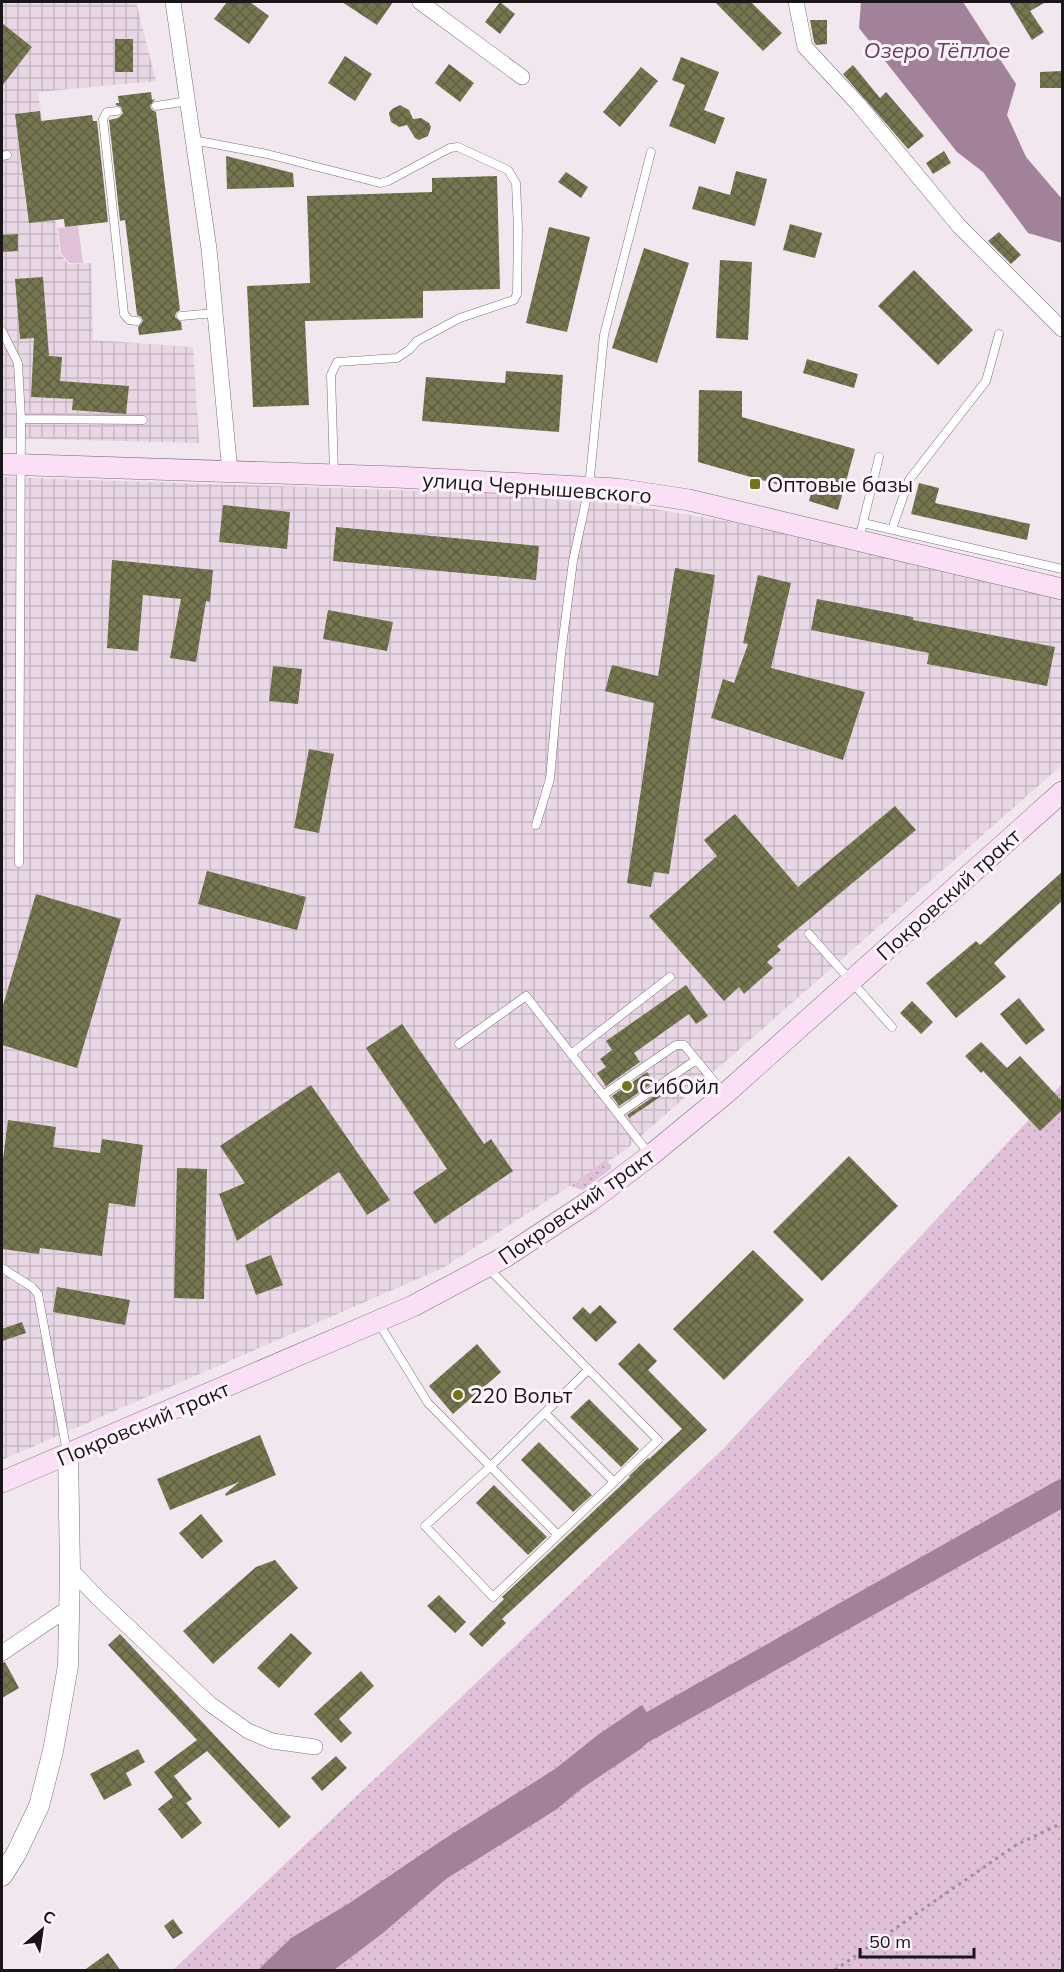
<svg xmlns="http://www.w3.org/2000/svg" width="1064" height="1972" viewBox="0 0 1064 1972" font-family="Mulish,sans-serif">
<style>
.industrial{fill:url(#industrial-grid)}
.grass{fill:url(#grass-dots)}
.green{fill:#e1c1da}
.water{fill:#a2819b}
.lines{fill:none;stroke-linecap:round;stroke-linejoin:round}
.river{stroke:#a2819b;stroke-width:27}
.building{fill:url(#building-cross-hatch)}
.service-casing{stroke:#7c717a;stroke-width:9}
.minor-casing{stroke:#7c717a;stroke-width:16}
.tertiary-casing{stroke:#7c717a;stroke-width:21}
.secondary-casing{stroke:#7c717a;stroke-width:22}
.path{stroke:#9a9198;stroke-width:3;stroke-dasharray:3 4.5;stroke-linecap:butt}
.service{stroke:#fff;stroke-width:8}
.minor{stroke:#fff;stroke-width:15}
.tertiary{stroke:#fff;stroke-width:20}
.secondary{stroke:#fadff6;stroke-width:21}
.poi-dot{fill:#737318;stroke:#fef4fb;stroke-width:2}
.labels{text-anchor:middle;dominant-baseline:central;stroke-width:6;stroke-linejoin:round;paint-order:stroke}
.poi-label{font-size:21px;fill:#1a1519;stroke:#fef4fb;text-anchor:start}
.street-label{font-size:21px;fill:#1a1519;stroke:#fef4fb}
.water-label{font-size:22px;font-style:italic;fill:#6a3c62;stroke:#fef4fb}
</style>
<defs>
<pattern id="industrial-grid" width="8" height="8" patternUnits="userSpaceOnUse" patternTransform="scale(1.5)"><rect width="8" height="8" fill="#e9d7e5"/><path d="M0 4h8M4 0v8" fill="none" stroke="#c7b8c4"/></pattern>
<pattern id="grass-dots" width="8" height="8" patternUnits="userSpaceOnUse" patternTransform="scale(1.5)"><rect width="8" height="8" fill="#e1c1da"/><path d="M2 2h.1M6 6h.1" fill="none" stroke="#c0a5ba" stroke-width="1.8" stroke-linecap="round"/></pattern>
<pattern id="building-cross-hatch" width="8" height="8" patternUnits="userSpaceOnUse" patternTransform="scale(1.5)"><rect width="8" height="8" fill="#757650"/><path d="M0 0l8 8M0 8l8-8" fill="none" stroke="#5f6042"/></pattern>
</defs>
<rect width="100%" height="100%" fill="#f2e6ef"/>
<path class="industrial" d="M2,2H136L156,81L38,92L60,253L68,264L91,263L93,340L193,347L199,443L2,438Z
M2,477L578,496L731,522L1055,593L1062,599V765L624,1151L443,1268L2,1460Z"/>
<path class="grass" d="M1062,1084V1970H173L723,1449Z
M605,1160L611,1165V1169L583,1190L571,1186Z"/>
<path class="green" d="M78,226L83,263H69L61,253L58,228Z"/>
<path class="water" d="M861,2H963L1016,84L1007,115L1026,157L1062,199V243L1028,233L983,172L957,152L859,28Z
M642,1705L659,1731L642,1748L581,1789L557,1809L446,1879L383,1933L334,1970H258L291,1938L348,1904L441,1841L555,1769L599,1734Z"/>
<g class="lines">
<path class="river" d="M623,1743L639,1732L1062,1493"/>
</g>
<path class="building" d="M227,2H250L269,16L249,44L214,19Z
M342,2H393L377,25Z
M500,2L515,14L500,34L485,22Z
M715,2H751L782,33L763,51Z
M1009,2H1046L1030,11L1044,32L1032,40Z
M810,20H827V44L816,45L814,42Z
M2,23L32,47L2,86Z
M115,39H133V72H115Z
M345,56L372,74L355,101L328,83Z
M681,57L719,72L704,110L725,118L715,144L669,126L685,85L672,80Z
M449,64L474,83L460,102L435,83Z
M853,65L880,98L886,92L924,136L908,149L843,74Z
M641,67L658,81L620,127L603,112Z
M1062,71V88H1040V72Z
M151,92L152,100L155,99L150,106L152,110L156,112L180,310L176,313L175,317L181,322L182,330L139,335L138,327L143,321L141,317L137,315L125,220L120,221L109,120L118,118L123,113L121,107L116,105V103H119L118,96Z
M400,105L409,110L413,119L421,118L429,123L431,127L428,136L419,140L415,138L407,125L399,127L391,122L389,113L392,109Z
M40,111L41,121L92,115L93,121H97L108,222L65,227L64,219L29,223L15,114Z
M944,151L951,163L933,174L926,163Z
M226,156L293,173L294,187L227,189Z
M736,171L767,179L755,226L692,209L699,186L730,195Z
M566,172L588,187L581,198L558,182Z
M497,176L500,289L423,291V318L305,321L309,405L253,407L247,286L310,283L307,196L432,192V178Z
M790,224L822,233L815,258L783,250Z
M549,227L590,237L567,332L526,323Z
M999,232L1021,255L1011,264L988,241Z
M18,234V251L2,252V235Z
M644,248L689,263L657,363L612,348Z
M720,260L752,262L748,340L716,338Z
M914,270L973,330L938,365L878,306Z
M43,277L49,356L62,357L60,381L129,386L126,414L72,410L73,399L31,397L34,338L20,339L15,279Z
M807,359L858,374L854,388L803,373Z
M506,371L563,375L559,432L422,421L426,377L505,383Z
M699,390L742,391V417L855,449L838,510L809,501L811,494L698,462Z
M919,483L939,488L935,503L1030,524L1027,540L911,514Z
M223,505L290,512L287,549L219,542Z
M336,527L539,546L536,580L333,561Z
M112,560L213,570L210,602L206,601L196,662L170,658L181,599L143,595L138,651L107,648Z
M675,568L715,575L669,874L654,872L651,887L627,883L654,703L605,691L612,665L658,676Z
M758,575L791,583L771,668L865,692L843,760L711,718L723,679L734,683L748,644L743,643Z
M817,599L913,617V620L1055,647L1047,686L927,664L929,653L811,630Z
M328,610L393,622L387,651L323,639Z
M273,666L302,669L298,704L269,701Z
M309,749L334,754L319,833L294,828Z
M895,806L916,830L777,946L781,950L767,962L773,968L744,994L739,987L724,1001L649,916L717,856L704,840L735,814L798,887Z
M207,871L306,897L297,930L198,904Z
M1062,872V901L994,963L1006,977L956,1018L926,983L976,941L980,945Z
M36,894L121,919L77,1068L2,1045V1009Z
M686,985L708,1016L696,1024L689,1014L634,1053L640,1062L606,1086L597,1073L606,1067L600,1059L612,1050L606,1041Z
M1019,998L1045,1030L1026,1045L1000,1014Z
M912,1001L933,1022L921,1034L900,1013Z
M402,1024L484,1144L491,1139L513,1171L435,1224L413,1192L447,1169L366,1048Z
M981,1042L1007,1068L1020,1056L1062,1101V1110L1040,1131L983,1071L981,1073L965,1056Z
M647,1072L654,1082L619,1106L612,1096Z
M311,1085L390,1200L367,1215L339,1172L237,1241L219,1194L245,1183L220,1146Z
M660,1092L663,1095L629,1118L627,1115Z
M8,1120L56,1127L53,1147L100,1153L102,1139L143,1145L135,1207L109,1203L102,1256L40,1248L39,1254L2,1249V1167Z
M849,1156L898,1206L822,1281L773,1232Z
M177,1168L207,1169L204,1299L174,1298Z
M753,1250L804,1300L724,1380L673,1329Z
M271,1255L283,1285L256,1295L245,1265Z
M57,1287L130,1300L125,1325L53,1312Z
M600,1305L617,1322L596,1342L572,1318L583,1307L590,1314Z
M22,1322L26,1333L2,1341V1329Z
M639,1343L657,1361L648,1370L707,1430L502,1619L506,1623L482,1647L469,1634L504,1599L502,1597L630,1477L629,1476L648,1458L649,1459L682,1429L618,1364Z
M477,1344L501,1372L453,1414L429,1386Z
M589,1399L639,1449L621,1467L570,1417Z
M260,1435L276,1475L226,1496L225,1494L239,1482L170,1510L157,1479Z
M539,1442L592,1495L573,1512L521,1460Z
M494,1485L547,1537L528,1555L476,1503Z
M201,1514L223,1541L202,1559L179,1533Z
M275,1560L298,1588L213,1664L183,1631L256,1567Z
M439,1595L466,1622L455,1633L427,1606Z
M291,1633L312,1653L279,1688L257,1668Z
M120,1634L291,1817L279,1828L207,1751L174,1776L192,1799L186,1803L202,1823L182,1839L158,1809L173,1797L154,1772L197,1740L108,1645Z
M5,1662L19,1688L2,1698V1663Z
M361,1671L374,1686L339,1719L352,1733L341,1743L314,1714Z
M138,1749L145,1762L126,1773L132,1785L104,1800L90,1774Z
M336,1756L347,1768L322,1791L311,1778Z
M173,1919L183,1933L173,1939L164,1926Z
M108,1953L121,1971H83Z"/>
<g class="lines">
<defs>
<path id="service" d="M156,106L188,101
M117,111L107,112L103,119L124,314L129,320L137,321
M193,140L267,154L380,183L388,181L450,148L458,147L508,170L516,183L518,229L517,294L514,300L460,318L417,341L409,350L397,358L337,362L331,375L334,474
M2,156L7,155
M181,316L215,313
M2,331L18,363L21,419L19,863
M21,419L143,420
M863,523L1062,569
M892,529L909,480L986,381L999,334
M859,539L879,457
M536,825L550,779L561,654L573,561L589,487L604,335L651,152
M809,934L892,1027
M459,1044L526,996L650,1155
M571,1054L670,977
M603,1095L676,1045H684L723,1092
M618,1114L693,1062L699,1063
M2,1268L32,1287L38,1294L67,1452
M488,1268L658,1440L493,1597L425,1526L491,1466L588,1370
M378,1322L428,1403L558,1535
M545,1413L614,1482"/>
<path id="minor" d="M173,2L209,249L230,472
M420,2L522,77
M796,2L805,47L858,104L959,226L1062,329
M70,1569L98,1598L210,1704L248,1731L272,1741L315,1747
M2,1653L70,1607"/>
<path id="tertiary" d="M2,1876L16,1854L39,1806L53,1751L68,1666L70,1569L68,1454"/>
<path id="secondary" d="M2,464L396,477L617,489L689,500L1062,589
M2,1482L413,1306L505,1257L590,1201L651,1155L725,1094L1062,792"/>
</defs>
<use href="#service" class="service-casing"/>
<use href="#minor" class="minor-casing"/>
<use href="#tertiary" class="tertiary-casing"/>
<use href="#secondary" class="secondary-casing"/>
<path class="path" d="M835,1970L1016,1845L1062,1823"/>
<use href="#service" class="service"/>
<use href="#minor" class="minor"/>
<use href="#tertiary" class="tertiary"/>
<use href="#secondary" class="secondary"/>
</g>
<g class="poi-dot">
<rect x="749" y="478" width="12" height="12" rx="3"/>
<circle cx="627" cy="1086" r="6"/>
<circle cx="458" cy="1395" r="6"/>
</g>
<g class="labels">
<g class="poi-label">
<text x="767" y="484">Оптовые базы</text>
<text x="639" y="1086">СибОйл</text>
<text x="470" y="1395">220 Вольт</text>
</g>
<g class="street-label">
<text transform="translate(537 487) rotate(4)">улица Чернышевского</text>
<text transform="translate(948 894) rotate(-42)">Покровский тракт</text>
<text transform="translate(576 1206) rotate(-35)">Покровский тракт</text>
<text transform="translate(143 1423) rotate(-23)">Покровский тракт</text>
</g>
<g class="water-label">
<text x="937" y="50">Озеро Тёплое</text>
</g>
</g>
<rect width="1064" height="1972" fill="none" stroke="#1a1519" stroke-width="6"/>
<g transform="translate(42 1930) rotate(29)" stroke="#fef4fb" stroke-width="4.5" paint-order="stroke">
<path d="M0-4.5L10 22L0 15L-10 22Z" fill="#1a1519"/>
<text y="-9" font-size="16" font-weight="bold" text-anchor="middle" fill="#1a1519">С</text>
</g>
<path d="M860 1948v9h114v-9" fill="none" stroke="#1a1519" stroke-width="3"/>
<text x="869" y="1948" font-size="18" fill="#1a1519" stroke="#fef4fb" stroke-width="4.5" paint-order="stroke">50 m</text>
</svg>
